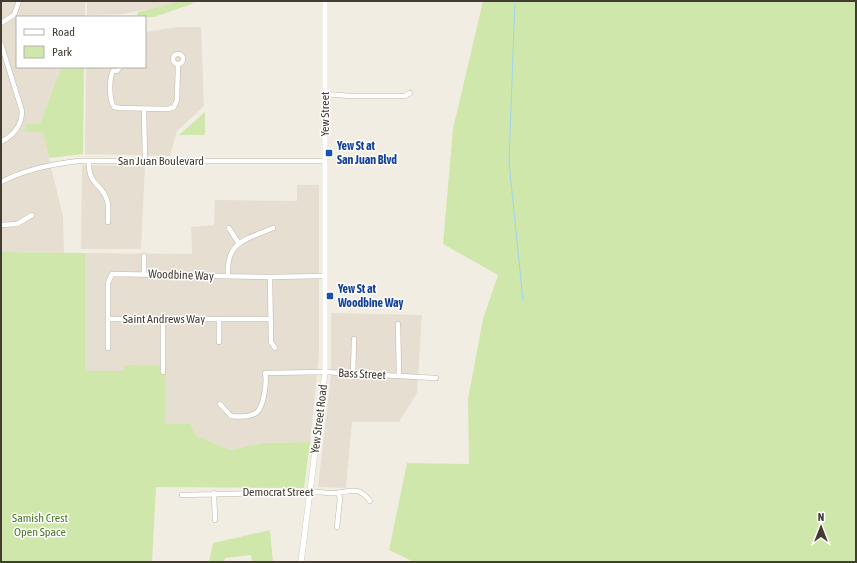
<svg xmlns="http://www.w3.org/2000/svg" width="857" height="563" viewBox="0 0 857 563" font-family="'Asap Condensed',sans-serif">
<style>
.residential{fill:#e6ded1}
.green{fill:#d0e7ab}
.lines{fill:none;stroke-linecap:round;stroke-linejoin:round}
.stream{stroke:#9ed4f1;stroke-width:1}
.minor-casing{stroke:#c0b7a9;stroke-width:5.5}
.tertiary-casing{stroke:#c0b7a9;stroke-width:6}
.minor{stroke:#fff;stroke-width:4.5}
.tertiary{stroke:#fff;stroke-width:5.5}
.transit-dot{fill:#1a4fb4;stroke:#fff;stroke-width:1.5}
.labels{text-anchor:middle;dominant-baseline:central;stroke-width:3;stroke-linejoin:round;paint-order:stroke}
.street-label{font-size:12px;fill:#443c33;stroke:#fff}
.transit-label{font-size:12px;font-weight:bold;fill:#164399;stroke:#fff;text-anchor:start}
.park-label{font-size:12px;fill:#497627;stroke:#fff}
</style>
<rect width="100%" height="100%" fill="#f2ede3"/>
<path class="residential" d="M1,1H85V17H17V67H61L40,124L24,130L43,133L63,217L64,253L1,252Z
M87,1H183L180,3L123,14L87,15Z
M178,27H201L204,106L177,131L170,156L85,154L86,67H145V32Z
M82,165L145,166L141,249H81Z
M297,185H319V356L310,442L262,443L230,450L197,436L190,424H165L124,365V371H85V253L192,254L191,227L214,225L215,200L297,201Z
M331,313L422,315L417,393L399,422H352L346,488L318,487L331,375Z"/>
<path class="green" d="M182,1H194L192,4L154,17H137L138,12Z
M483,1H856V562H414L389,550L407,463L469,464L468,399L483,319L498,275L443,244L453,129Z
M61,67H84L83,154L49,158L43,133L24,131L27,124H40Z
M205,112V135H179Z
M1,252L85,253V371H124V365L166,366L165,424H190L197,436L230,450L262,443L310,442L304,488L156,487L152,562H1Z
M270,530L273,562H252L251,555L225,558L224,562H209L213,543Z"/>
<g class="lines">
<path class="stream" d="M515,1L509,162L523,301"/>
<defs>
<path id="minor" d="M1,23L14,15L19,1
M1,44L22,111C22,126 14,135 1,142
M173 59a5 5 0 1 1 10 0a5 5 0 1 1-10 0Z
M113,71C109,79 109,99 114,107L120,108L168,109L174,107L177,100L178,64
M113,71H117L120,67
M325,94L351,96H405L410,93
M144,109L145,161
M89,161C88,186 101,182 107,200C109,207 108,215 108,222
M1,182C26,169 52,164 79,161H325
M1,225L17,224L32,215
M229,228L239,244
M144,274V256
M228,276C226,241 245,240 273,228
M270,277L271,342L275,348
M109,319H270
M163,319V372
M219,319V342
M398,324L399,376
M108,348V283L112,274L270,277L325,276
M353,375L354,339
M220,404L231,416C237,417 248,417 254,414C264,411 267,381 265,373L325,372L436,378
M214,493L215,520
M182,495L317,492C323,492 330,494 336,493C353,491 358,486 370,501
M337,527L340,498L338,493"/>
<path id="tertiary" d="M301,562L325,372V1"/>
</defs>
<use href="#minor" class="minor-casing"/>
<use href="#tertiary" class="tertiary-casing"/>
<use href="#minor" class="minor"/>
<use href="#tertiary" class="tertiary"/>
</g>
<g class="transit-dot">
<rect x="325" y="149" width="8" height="8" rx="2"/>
<rect x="326" y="292" width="8" height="8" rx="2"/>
</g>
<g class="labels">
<g class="street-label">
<text transform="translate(325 114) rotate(-90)">Yew Street</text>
<text x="161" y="161">San Juan Boulevard</text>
<text transform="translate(181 275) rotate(2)">Woodbine Way</text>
<text x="164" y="319">Saint Andrews Way</text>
<text transform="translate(362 374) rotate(3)">Bass Street</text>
<text transform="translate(319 419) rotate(-83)">Yew Street Road</text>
<text x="278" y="492">Democrat Street</text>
</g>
<g class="transit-label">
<text x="337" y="146">Yew St at<tspan x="337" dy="14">San Juan Blvd</tspan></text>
<text x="338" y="289">Yew St at<tspan x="338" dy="14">Woodbine Way</tspan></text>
</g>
<g class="park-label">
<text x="40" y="518">Samish Crest<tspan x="40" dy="14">Open Space</tspan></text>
</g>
</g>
<rect width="857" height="563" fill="none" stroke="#443c33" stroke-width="4"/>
<rect x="16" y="16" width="130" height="52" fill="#ffffff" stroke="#b4b1ad"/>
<rect x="24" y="29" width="20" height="6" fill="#ffffff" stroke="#b4b1ad"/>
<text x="52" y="36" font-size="12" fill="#443c33">Road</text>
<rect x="24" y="46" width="20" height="12" fill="#d0e7ab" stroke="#b4b1ad"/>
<text x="52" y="56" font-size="12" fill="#443c33">Park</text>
<g transform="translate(821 527)" stroke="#ffffff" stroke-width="3" paint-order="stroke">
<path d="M0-3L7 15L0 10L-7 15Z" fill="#443c33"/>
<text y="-6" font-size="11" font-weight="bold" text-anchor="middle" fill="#443c33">N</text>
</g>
</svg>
